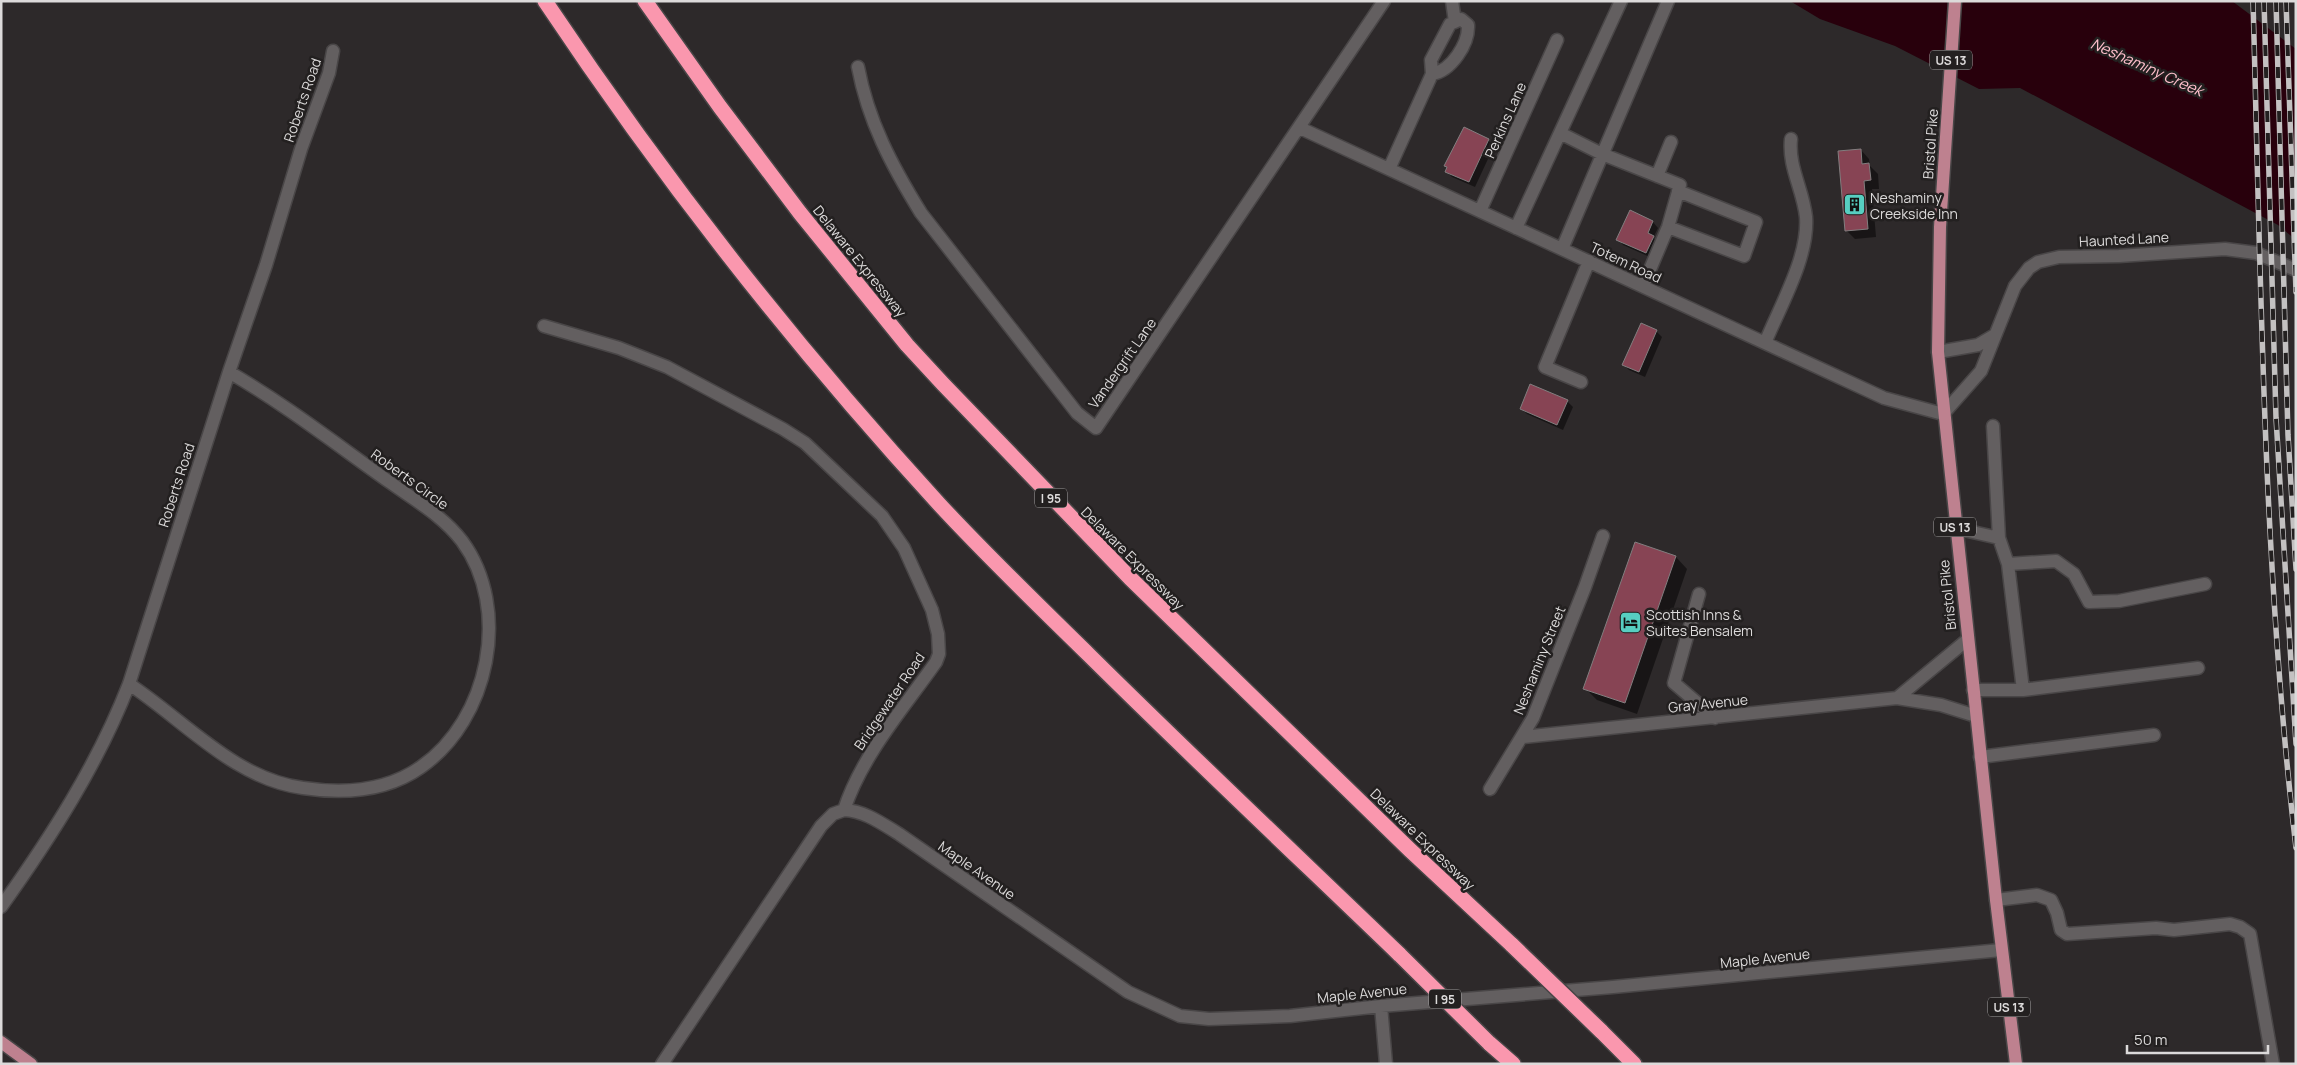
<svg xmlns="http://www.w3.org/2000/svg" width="2297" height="1065" viewBox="0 0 2297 1065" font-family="Manrope,sans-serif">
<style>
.water{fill:#28000c}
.shadow{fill:#0007}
.building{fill:#874454;stroke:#827e7f}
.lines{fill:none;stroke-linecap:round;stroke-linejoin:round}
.minor-casing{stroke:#494647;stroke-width:15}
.major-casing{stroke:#494647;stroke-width:15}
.highway-casing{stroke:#494647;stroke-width:18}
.minor{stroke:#635f60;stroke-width:12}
.major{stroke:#be818f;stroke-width:12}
.highway{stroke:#fa97ae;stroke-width:15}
.rail-casing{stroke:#c3c1c1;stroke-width:5.5}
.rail{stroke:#232020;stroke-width:4;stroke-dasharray:11;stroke-linecap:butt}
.highway-bridge-casing{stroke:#494647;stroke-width:18;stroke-linecap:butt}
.highway-bridge{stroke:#fa97ae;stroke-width:15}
.labels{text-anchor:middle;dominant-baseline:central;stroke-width:5;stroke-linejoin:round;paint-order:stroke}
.shield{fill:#232020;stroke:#a4a2a2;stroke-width:1}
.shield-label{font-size:12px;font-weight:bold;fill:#dcdada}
.street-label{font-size:14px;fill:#dcdada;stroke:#232020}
.poi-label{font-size:14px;fill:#dcdada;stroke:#232020;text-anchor:start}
.water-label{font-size:15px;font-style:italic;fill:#ffc0cc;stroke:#232020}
</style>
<rect width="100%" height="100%" fill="#2d292a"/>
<path class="water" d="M1790,1H2232L2296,49V240L2278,225L2020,88L1979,89L1895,46L1820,19Z"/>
<path class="shadow" d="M1488,140L1494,146L1475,187L1452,177L1446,171Z
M1861,150L1869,159L1870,166L1878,174L1879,189H1872L1876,237L1855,239L1846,230Z
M1653,222L1658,228L1653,238L1659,243L1652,258L1623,245L1618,239Z
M1656,331L1662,337L1645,377L1629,370L1623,364Z
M1567,401L1573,407L1563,430L1527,414L1521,408Z
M1635,543L1676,557L1687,569L1637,714L1597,700L1585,688Z"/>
<path class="building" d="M1464,127L1489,139L1469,182L1445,172L1447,167L1444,166Z
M1861,149L1862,164L1869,163L1871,180L1864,181L1868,229L1845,231L1838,151Z
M1630,210L1653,221L1648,233L1654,236L1646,253L1616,240Z
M1641,323L1657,330L1639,372L1622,365Z
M1530,384L1568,400L1557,425L1520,409Z
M1635,542L1676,556L1625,703L1583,689Z"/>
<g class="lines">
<defs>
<path id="minor" d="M1452,1L1455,22
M858,67C868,121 892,166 921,213L1077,413L1096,428L1384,1
M1300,128L1884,398L1943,414L1981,371L2015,286L2029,268L2038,262L2059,257L2119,256L2225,249L2256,253L2296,270
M1560,133L1602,154L1680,185L1668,227L1643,286
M1389,169L1432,74L1431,60L1450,24L1461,19L1468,25C1469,44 1451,71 1432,74
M1657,176L1671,142
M1480,211L1557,40
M1668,227L1744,256L1756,222L1678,191
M1516,228L1621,1
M1562,249L1668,1
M544,326L619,348L667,367L783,429L805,443L882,516L904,548L932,610L938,634L939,654L936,662C903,709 862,755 844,810L833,814L821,826L662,1064
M1765,343C1780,306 1809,257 1806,217C1803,189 1788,167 1791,139
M1938,352L1978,345L1995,335
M1581,382L1545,367L1589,261
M1993,426L1999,538
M1955,528L1999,538L2008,564L2023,690H1973
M2008,564L2056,561L2074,574L2089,602L2119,601L2205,584
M1699,594L1674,683L1715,718
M129,684C184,720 234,779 303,788C343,794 387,791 421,767C489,720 512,609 462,541C443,516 416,501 391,483C337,445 286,405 229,372
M2023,690L2198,668
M1897,698L1967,640
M1523,737L1897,698L1941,705L1976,716
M1980,757L2154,735
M1490,789L1533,718L1585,587L1603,536
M844,810C865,811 881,823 899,834L1128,992L1180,1016L1209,1019L1290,1016L1381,1006L1613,987L2001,950
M1996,900L2037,895L2051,900L2057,913L2061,930L2067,934L2156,928L2174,930L2230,924L2240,927L2250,934L2273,1064
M1,907C51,837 98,764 129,684L229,372L266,265L301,149L329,73L333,51
M1381,1006L1386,1064"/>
<path id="major" d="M1955,1L1940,227L1938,352L1996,900L2016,1064
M1,1042L31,1064"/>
<path id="highway" d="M545,1C663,178 795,347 939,504C987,556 1038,605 1089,655C1191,756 1296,855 1400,955
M645,1L720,107L800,213L907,345L943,384L1130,578L1410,850L1512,945
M1601,1031L1634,1064
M1489,1043L1513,1064"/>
</defs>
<use href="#minor" class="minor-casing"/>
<use href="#major" class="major-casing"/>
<use href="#highway" class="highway-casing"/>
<use href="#minor" class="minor"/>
<use href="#major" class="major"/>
<use href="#highway" class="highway"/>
<defs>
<path id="rail" d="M2253,1C2261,284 2263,567 2296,848
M2264,1L2276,418L2296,744
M2276,1L2288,435L2296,569
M2286,1L2296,292"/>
</defs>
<use href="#rail" class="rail-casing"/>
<use href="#rail" class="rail"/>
<defs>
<path id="highway-bridge" d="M1512,945L1601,1031
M1400,955L1489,1043"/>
</defs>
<use href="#highway-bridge" class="highway-bridge-casing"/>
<use href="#highway-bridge" class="highway-bridge"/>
</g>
<defs>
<symbol id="building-square" viewBox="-11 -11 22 22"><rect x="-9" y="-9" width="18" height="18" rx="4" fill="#57cec1" stroke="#232020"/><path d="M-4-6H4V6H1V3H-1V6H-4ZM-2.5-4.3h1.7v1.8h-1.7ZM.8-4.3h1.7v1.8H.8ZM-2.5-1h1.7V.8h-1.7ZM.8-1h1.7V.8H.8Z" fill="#111"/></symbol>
<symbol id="hotel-square" viewBox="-11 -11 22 22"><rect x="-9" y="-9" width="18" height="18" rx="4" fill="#57cec1" stroke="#232020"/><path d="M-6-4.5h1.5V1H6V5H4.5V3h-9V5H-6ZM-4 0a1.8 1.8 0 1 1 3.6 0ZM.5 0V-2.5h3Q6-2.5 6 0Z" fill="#111"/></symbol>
</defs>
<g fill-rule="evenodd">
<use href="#building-square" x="1842" y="192" width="25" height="25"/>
<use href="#hotel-square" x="1618" y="610" width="25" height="25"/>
</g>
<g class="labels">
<g class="shield">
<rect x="1930" y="50.5" width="42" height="19" rx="4"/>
<rect x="1035" y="488.5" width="32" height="19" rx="4"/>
<rect x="1934" y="517.5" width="42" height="19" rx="4"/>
<rect x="1429" y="989.5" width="32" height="19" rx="4"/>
<rect x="1988" y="997.5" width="42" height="19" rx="4"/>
</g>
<g class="shield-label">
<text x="1951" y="60">US 13</text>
<text x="1051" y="498">I 95</text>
<text x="1955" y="527">US 13</text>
<text x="1445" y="999">I 95</text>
<text x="2009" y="1007">US 13</text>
</g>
<g class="street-label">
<text transform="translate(302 100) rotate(-71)">Roberts Road</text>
<text transform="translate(1505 120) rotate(-66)">Perkins Lane</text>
<text transform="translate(1930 144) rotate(-86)">Bristol Pike</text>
<text transform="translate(2124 239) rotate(-3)">Haunted Lane</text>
<text transform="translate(860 261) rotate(51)">Delaware Expressway</text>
<text transform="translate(1626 262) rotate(25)">Totem Road</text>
<text transform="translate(1122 363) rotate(-55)">Vandergrift Lane</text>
<text transform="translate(410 479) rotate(36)">Roberts Circle</text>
<text transform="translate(176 485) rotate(-72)">Roberts Road</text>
<text transform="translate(1133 558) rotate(45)">Delaware Expressway</text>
<text transform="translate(1947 595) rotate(-96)">Bristol Pike</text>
<text transform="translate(1539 660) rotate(-68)">Neshaminy Street</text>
<text transform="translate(889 701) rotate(-56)">Bridgewater Road</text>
<text transform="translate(1708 703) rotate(-6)">Gray Avenue</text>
<text transform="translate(1423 839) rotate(44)">Delaware Expressway</text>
<text transform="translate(977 870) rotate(35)">Maple Avenue</text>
<text transform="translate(1765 958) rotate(-6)">Maple Avenue</text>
<text transform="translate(1362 993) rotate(-6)">Maple Avenue</text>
</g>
<g class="poi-label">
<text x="1870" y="197">Neshaminy<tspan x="1870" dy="16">Creekside Inn</tspan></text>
<text x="1646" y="614">Scottish Inns &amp;<tspan x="1646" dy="16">Suites Bensalem</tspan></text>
</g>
<g class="water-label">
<text transform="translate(2147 67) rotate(24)">Neshaminy Creek</text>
</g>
</g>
<rect width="2297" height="1065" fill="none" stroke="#dcdada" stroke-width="5"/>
<path d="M2127 1045v8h141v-8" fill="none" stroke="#dcdada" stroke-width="2.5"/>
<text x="2134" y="1045" font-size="15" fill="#dcdada" stroke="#232020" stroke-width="4" paint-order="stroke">50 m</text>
</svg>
